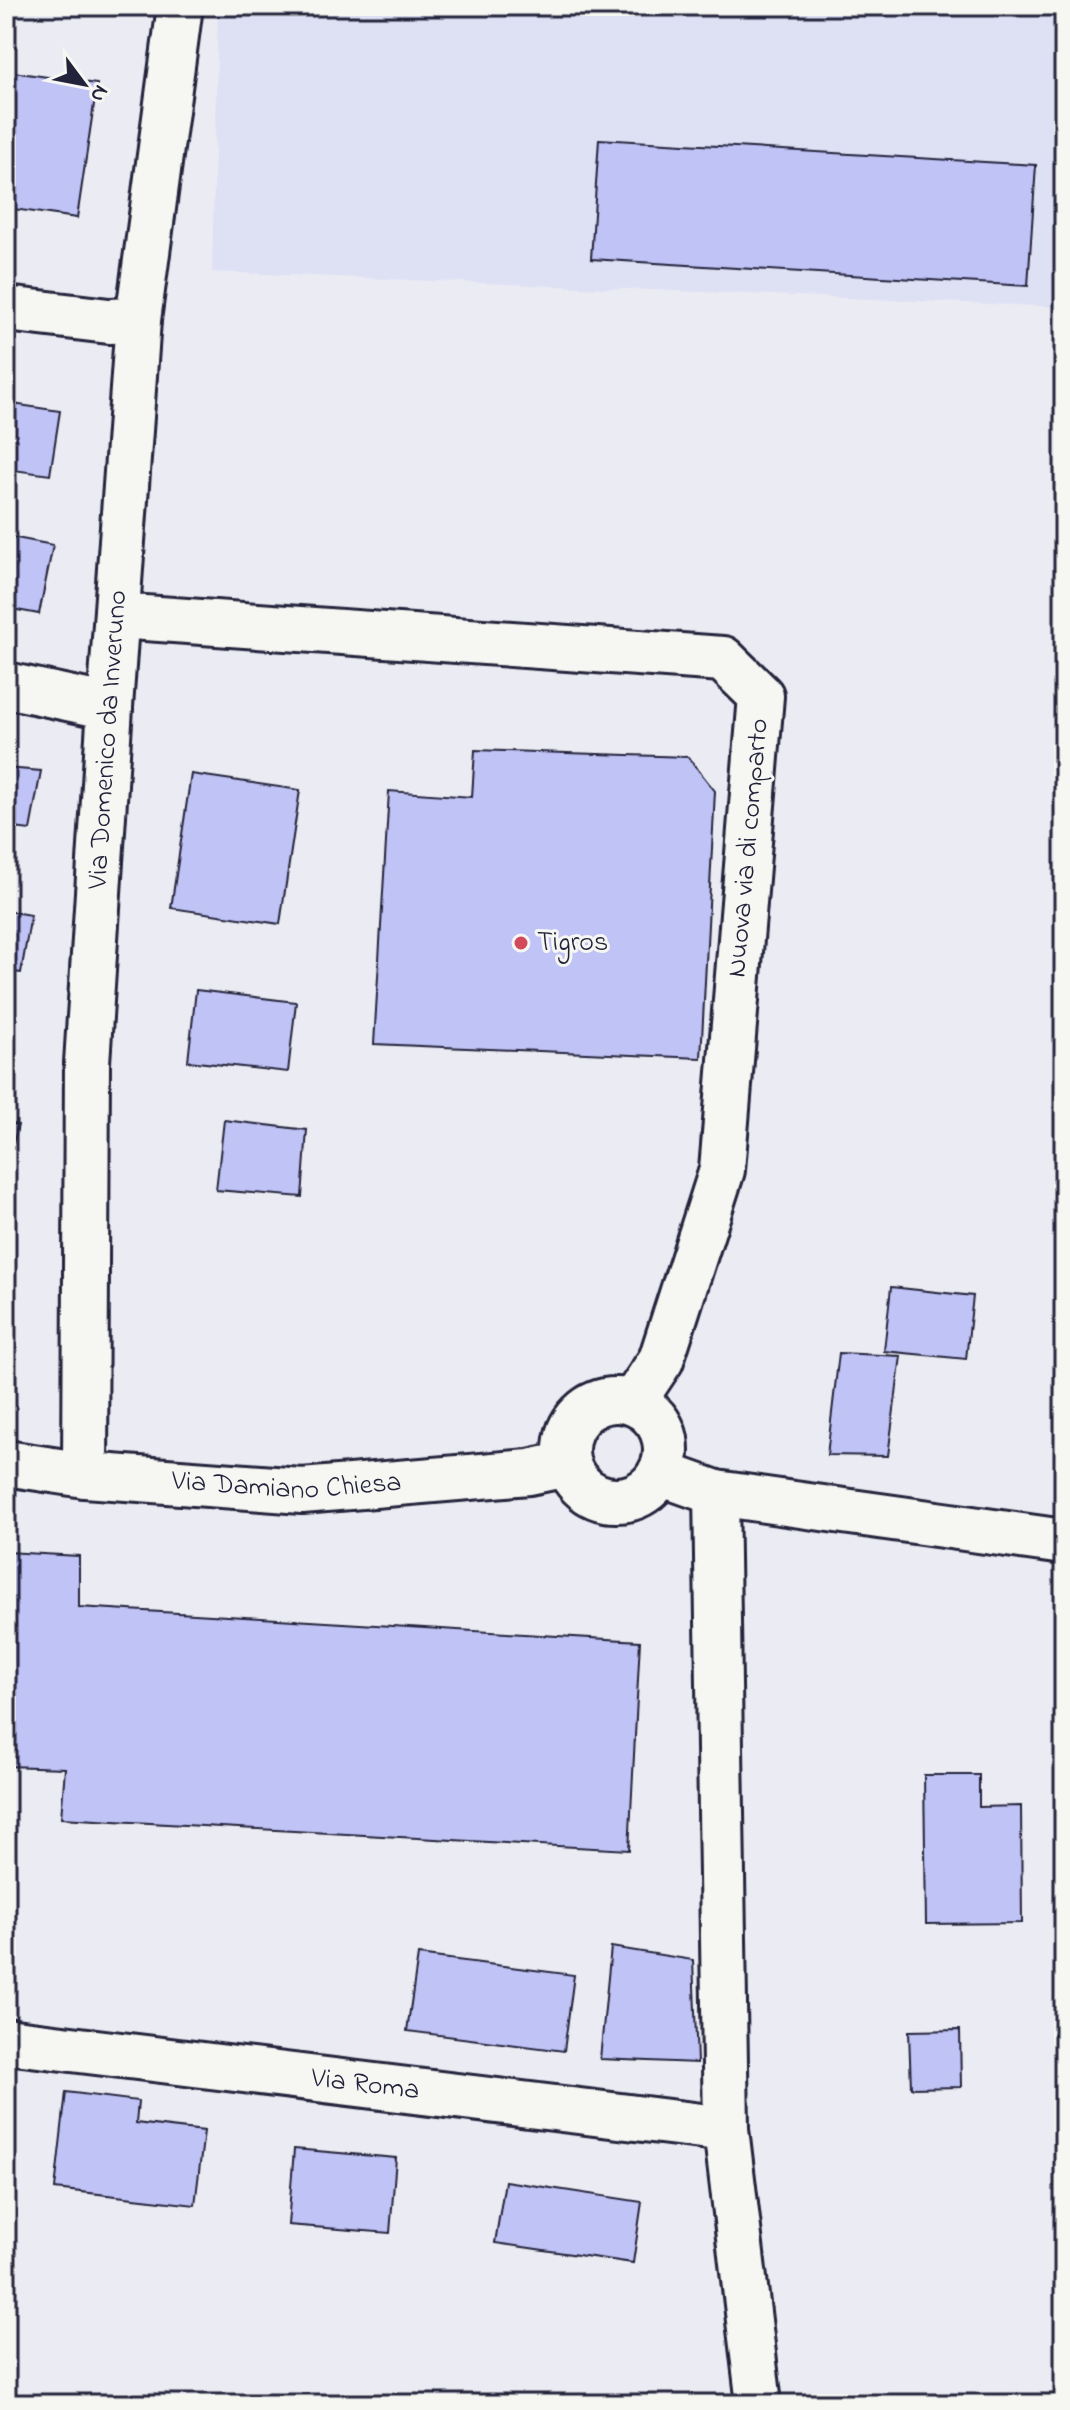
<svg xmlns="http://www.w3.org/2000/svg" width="1070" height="2410" viewBox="0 0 1070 2410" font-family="'Indie Flower',sans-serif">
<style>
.built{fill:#dee0f4}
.building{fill:#c0c3f5;stroke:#22223b;stroke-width:2}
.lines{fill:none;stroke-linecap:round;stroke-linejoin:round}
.minor-casing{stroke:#22223b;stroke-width:50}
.minor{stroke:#f6f6f2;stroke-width:44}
.poi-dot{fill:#d1495b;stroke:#f6f6f2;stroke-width:3}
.labels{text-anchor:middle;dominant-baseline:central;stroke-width:6;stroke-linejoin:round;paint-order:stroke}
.street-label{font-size:28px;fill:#22223b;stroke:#f6f6f2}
.poi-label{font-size:28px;fill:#22223b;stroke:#f6f6f2;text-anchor:start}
</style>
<rect width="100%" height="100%" fill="#ebecf3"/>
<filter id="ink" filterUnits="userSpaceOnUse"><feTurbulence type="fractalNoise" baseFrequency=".0125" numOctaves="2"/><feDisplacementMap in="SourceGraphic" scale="16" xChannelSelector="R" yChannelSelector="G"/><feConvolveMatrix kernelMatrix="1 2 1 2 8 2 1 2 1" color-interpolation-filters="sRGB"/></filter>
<g filter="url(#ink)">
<path class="built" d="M218,6H1064V307L212,272Z"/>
<path class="building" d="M6,71L97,84L77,218L6,208Z
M599,139L1036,165L1028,286L591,259Z
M6,403L60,411L50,475L6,469Z
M6,536L53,545L39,614L6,608Z
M475,750L688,757L715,791L701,1058L374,1044L389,791L472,797Z
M6,768L41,771L30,830L6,827Z
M191,774L300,790L280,924L171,908Z
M6,911L31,915L21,973L6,971Z
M196,990L296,1002L288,1072L188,1061Z
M224,1120L307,1130L302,1197L216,1190Z
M6,1122L18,1125L6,1171Z
M891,1287L973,1296L966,1359L884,1351Z
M839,1353L901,1356L888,1456L827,1455Z
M6,1552L79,1556V1607L640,1641L629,1850L61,1818L65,1768L6,1766Z
M924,1775H979V1807L1021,1806L1022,1923L926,1924Z
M611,1947L693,1960L697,2063L600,2059Z
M418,1955L574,1975L564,2051L407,2031Z
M960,2030L961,2087L911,2088L909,2031Z
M66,2092L138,2101L136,2123L204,2131L195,2205L55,2189Z
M294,2149L396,2158L390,2233L288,2225Z
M505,2181L642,2202L633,2263L495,2243Z"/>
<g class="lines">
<defs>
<g id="minor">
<path d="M6,309L109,321L138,320"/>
<path d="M117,616L723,659L761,696L722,1170L661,1360L633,1402"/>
<path d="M6,685L110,707"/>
<circle cx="616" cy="1450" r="50"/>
<path id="s1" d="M6,1463L85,1475L302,1491L529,1472L567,1464"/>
<path d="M660,1473L716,1493L1064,1542"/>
<path id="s2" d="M85,1475L87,1063L110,707L138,320L180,6"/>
<path d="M716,1493L726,2129L759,2404"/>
<path id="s3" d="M6,2041L726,2129"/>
</g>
</defs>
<use href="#minor" class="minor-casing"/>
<use href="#minor" class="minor"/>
</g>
</g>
<circle class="poi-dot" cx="521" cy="943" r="8"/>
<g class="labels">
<g class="street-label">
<text stroke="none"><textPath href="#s2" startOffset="736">Via Domenico da Inveruno</textPath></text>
<text transform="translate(749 848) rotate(-85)">Nuova via di comparto</text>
<text stroke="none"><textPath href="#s1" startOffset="282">Via Damiano Chiesa</textPath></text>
<text stroke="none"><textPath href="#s3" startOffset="362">Via Roma</textPath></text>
</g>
<g class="poi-label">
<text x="537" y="943">Tigros</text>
</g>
</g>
<rect width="1070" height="2410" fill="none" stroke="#f6f6f2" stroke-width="32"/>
<rect x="16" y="16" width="1038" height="2378" fill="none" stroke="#22223b" stroke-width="3" filter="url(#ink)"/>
<g transform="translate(84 84) rotate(122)" stroke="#f6f6f2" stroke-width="6" paint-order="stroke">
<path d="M0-6L14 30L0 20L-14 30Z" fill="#22223b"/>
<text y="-12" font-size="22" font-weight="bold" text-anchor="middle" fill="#22223b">N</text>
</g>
</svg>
